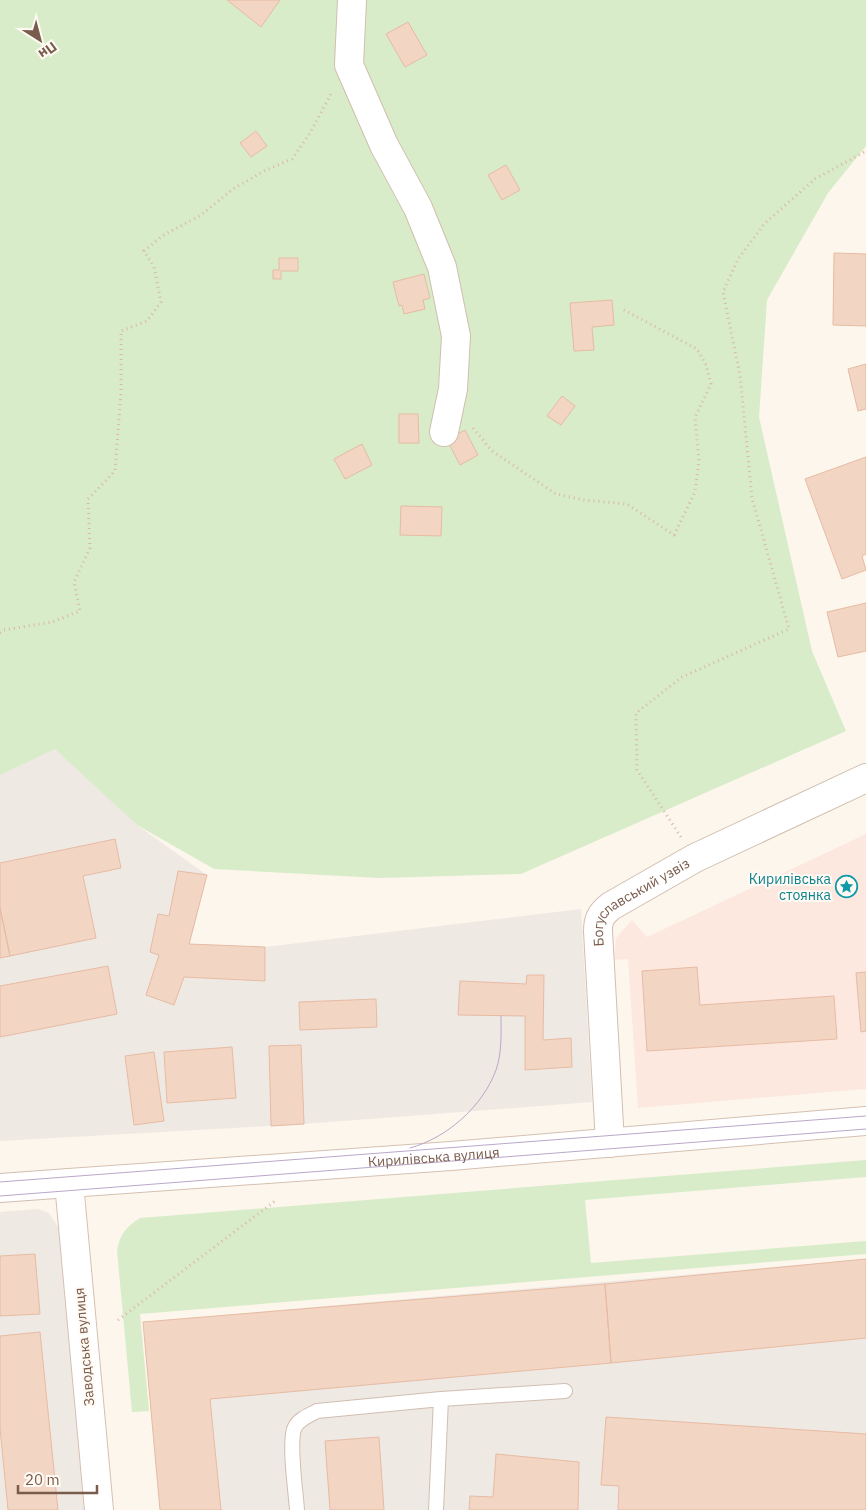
<svg xmlns="http://www.w3.org/2000/svg" width="866" height="1510" viewBox="0 0 866 1510" font-family="'IBM Plex Sans',sans-serif">
<style>
.commercial{fill:#fde8e0}
.industrial{fill:#efe9e4}
.green{fill:#d8ecc9}
.building{fill:#f3d5c3;stroke:#e6bba3}
.lines{fill:none;stroke-linecap:round;stroke-linejoin:round}
.service-casing{stroke:#d1beb0;stroke-width:16}
.minor-casing{stroke:#d1beb0;stroke-width:30}
.tertiary-casing{stroke:#d1beb0;stroke-width:30}
.secondary-casing{stroke:#d6c0b0;stroke-width:30}
.path{stroke:#d9b8a5;stroke-width:3;stroke-dasharray:1 4;stroke-linecap:butt}
.service{stroke:#fff;stroke-width:14}
.minor{stroke:#fff;stroke-width:28}
.tertiary{stroke:#fff;stroke-width:28}
.secondary{stroke:#fff;stroke-width:28}
.tram{stroke:#b9a8c9;stroke-width:1}
.labels{text-anchor:middle;dominant-baseline:central;stroke-width:4;stroke-linejoin:round;paint-order:stroke}
.culture-label{font-size:14px;fill:#0d838f;stroke:#fffaf3;text-anchor:end}
.street-label{font-size:14px;fill:#7a5c4d;stroke:#fffaf3}
</style>
<rect width="100%" height="100%" fill="#fdf6ec"/>
<path class="commercial" d="M866,834V1089L638,1108L628,959L614,960L616,938L632,920L647,937Z"/>
<path class="industrial" d="M58,745L137,825L207,875L190,944L265,947L581,909L592,1102L304,1124L0,1141V774Z
M38,1209L49,1213L60,1230L87,1510H0V1212Z
M866,1259V1510H160L143,1322Z"/>
<path class="green" d="M0,0H866V146L828,193L767,300L759,417L812,651L846,731L521,874L379,878L214,869L137,825L55,749L0,775Z
M866,1160V1177L585,1200L591,1263L866,1241V1254L140,1314L149,1411L132,1412L117,1251C120,1234 126,1227 140,1218Z"/>
<path class="building" d="M227,0H280L261,27Z
M408,22L427,55L405,67L386,34Z
M256,131L267,146L251,157L240,143Z
M506,165L520,190L502,200L488,175Z
M834,253L866,254V326L833,325Z
M279,258H298V271H281V279H273V270H279Z
M424,274L430,298L423,300L425,309L404,314L402,305L399,306L393,282Z
M612,300L614,325L592,327L594,350L574,351L570,303Z
M866,364V409L858,411L848,369Z
M562,396L575,406L561,425L547,416Z
M399,414H418L419,443H399Z
M465,430L478,455L460,465L447,440Z
M362,444L372,465L345,479L334,459Z
M866,457V554L862,556L866,570L842,579L805,479Z
M401,506L442,507L441,536L400,535Z
M866,603V651L838,657L827,612Z
M115,839L121,868L83,876L96,938L10,956L0,908V863Z
M178,871L207,875L189,944L265,947V981L184,977L174,1005L146,995L159,955L150,952L158,914L169,916Z
M0,908L10,956L0,958Z
M108,966L117,1014L0,1037V986Z
M697,967L700,1005L834,996L837,1039L647,1051L642,971Z
M866,972V1031L861,1032L856,973Z
M527,975H544L543,1040L571,1038L572,1067L525,1070V1016L458,1015L460,981L526,984Z
M376,999L377,1027L300,1030L299,1002Z
M301,1045L304,1124L271,1126L269,1046Z
M232,1047L236,1098L167,1103L164,1052Z
M154,1052L164,1121L134,1125L125,1056Z
M35,1254L40,1314L0,1316V1256Z
M866,1259V1338L611,1363L605,1284Z
M605,1284L611,1363L210,1399L221,1510H160L143,1322Z
M40,1332L58,1510H8L0,1428V1336Z
M606,1417L866,1434V1510H618L619,1486L601,1485Z
M379,1437L384,1510H330L325,1441Z
M496,1454L579,1462L578,1510H469L470,1496L493,1497Z"/>
<g class="lines">
<defs>
<path id="service" d="M297,1510C296,1493 288,1440 295,1427C299,1419 310,1415 317,1411L441,1399
M436,1510L441,1399L565,1391"/>
<g id="minor">
<path d="M352,0L349,65L384,145L418,208L442,267L456,336L453,389L444,432"/>
<path id="s1" d="M610,1143L598,931C598,919 601,914 611,906L695,858L866,778"/>
</g>
<path id="tertiary" d="M0,1188L69,1183"/>
<g id="secondary">
<path id="s2" d="M99,1510L69,1183L451,1156L866,1121"/>
</g>
</defs>
<use href="#service" class="service-casing"/>
<use href="#minor" class="minor-casing"/>
<use href="#tertiary" class="tertiary-casing"/>
<use href="#secondary" class="secondary-casing"/>
<path class="path" d="M473,428L492,451L556,494L584,500L627,504L674,535L695,492L699,461L695,417L711,384L706,365L697,349L624,310
M0,633L4,630L52,622L80,611L74,582L90,548L88,499L115,471L121,393V331L147,321L161,302L154,267L144,251L162,236L201,215L233,189L264,171L292,159L310,133L332,92
M681,837L637,770L636,713L682,677L789,629L752,498L740,375L723,292L738,259L765,223L815,179L866,151
M118,1320L275,1201"/>
<use href="#service" class="service"/>
<use href="#minor" class="minor"/>
<use href="#tertiary" class="tertiary"/>
<use href="#secondary" class="secondary"/>
<path class="tram" d="M410,1148C447,1138 483,1106 496,1070C502,1053 501,1034 501,1016
M0,1182L866,1116
M0,1196L866,1129"/>
</g>
<defs>
<symbol id="sight-ring" viewBox="-11 -11 22 22"><circle r="9.5" fill="#fffaf3" stroke="#0f9aa8" stroke-width="1.5"/><path d="M0-6L1.8-2.2L6-1.7L2.9 1.2L3.7 5.4L0 3.3L-3.7 5.4L-2.9 1.2L-6-1.7L-1.8-2.2Z" fill="#0f9aa8"/></symbol>
</defs>
<g fill-rule="evenodd">
<use href="#sight-ring" x="834" y="874" width="25" height="25"/>
</g>
<g class="labels">
<g class="culture-label">
<text x="831" y="879">Кирилівська<tspan x="831" dy="16">стоянка</tspan></text>
</g>
<g class="street-label">
<text stroke="none"><textPath href="#s1" startOffset="264">Богуславський узвіз</textPath></text>
<text stroke="none"><textPath href="#s2" startOffset="694">Кирилівська вулиця</textPath></text>
<text transform="translate(84 1347) rotate(-95)">Заводська вулиця</text>
</g>
</g>
<g transform="translate(40 40) rotate(144)" stroke="#fffaf3" stroke-width="4" paint-order="stroke">
<path d="M0-4L9 19L0 12L-9 19Z" fill="#7a5c4d"/>
<text y="-8" font-size="14" font-weight="bold" text-anchor="middle" fill="#7a5c4d">Пн</text>
</g>
<path d="M18 1485v8h79v-8" fill="none" stroke="#7a5c4d" stroke-width="2.5"/>
<text x="25" y="1485" font-size="15" fill="#7a5c4d" stroke="#fffaf3" stroke-width="4" paint-order="stroke">20 m</text>
</svg>
